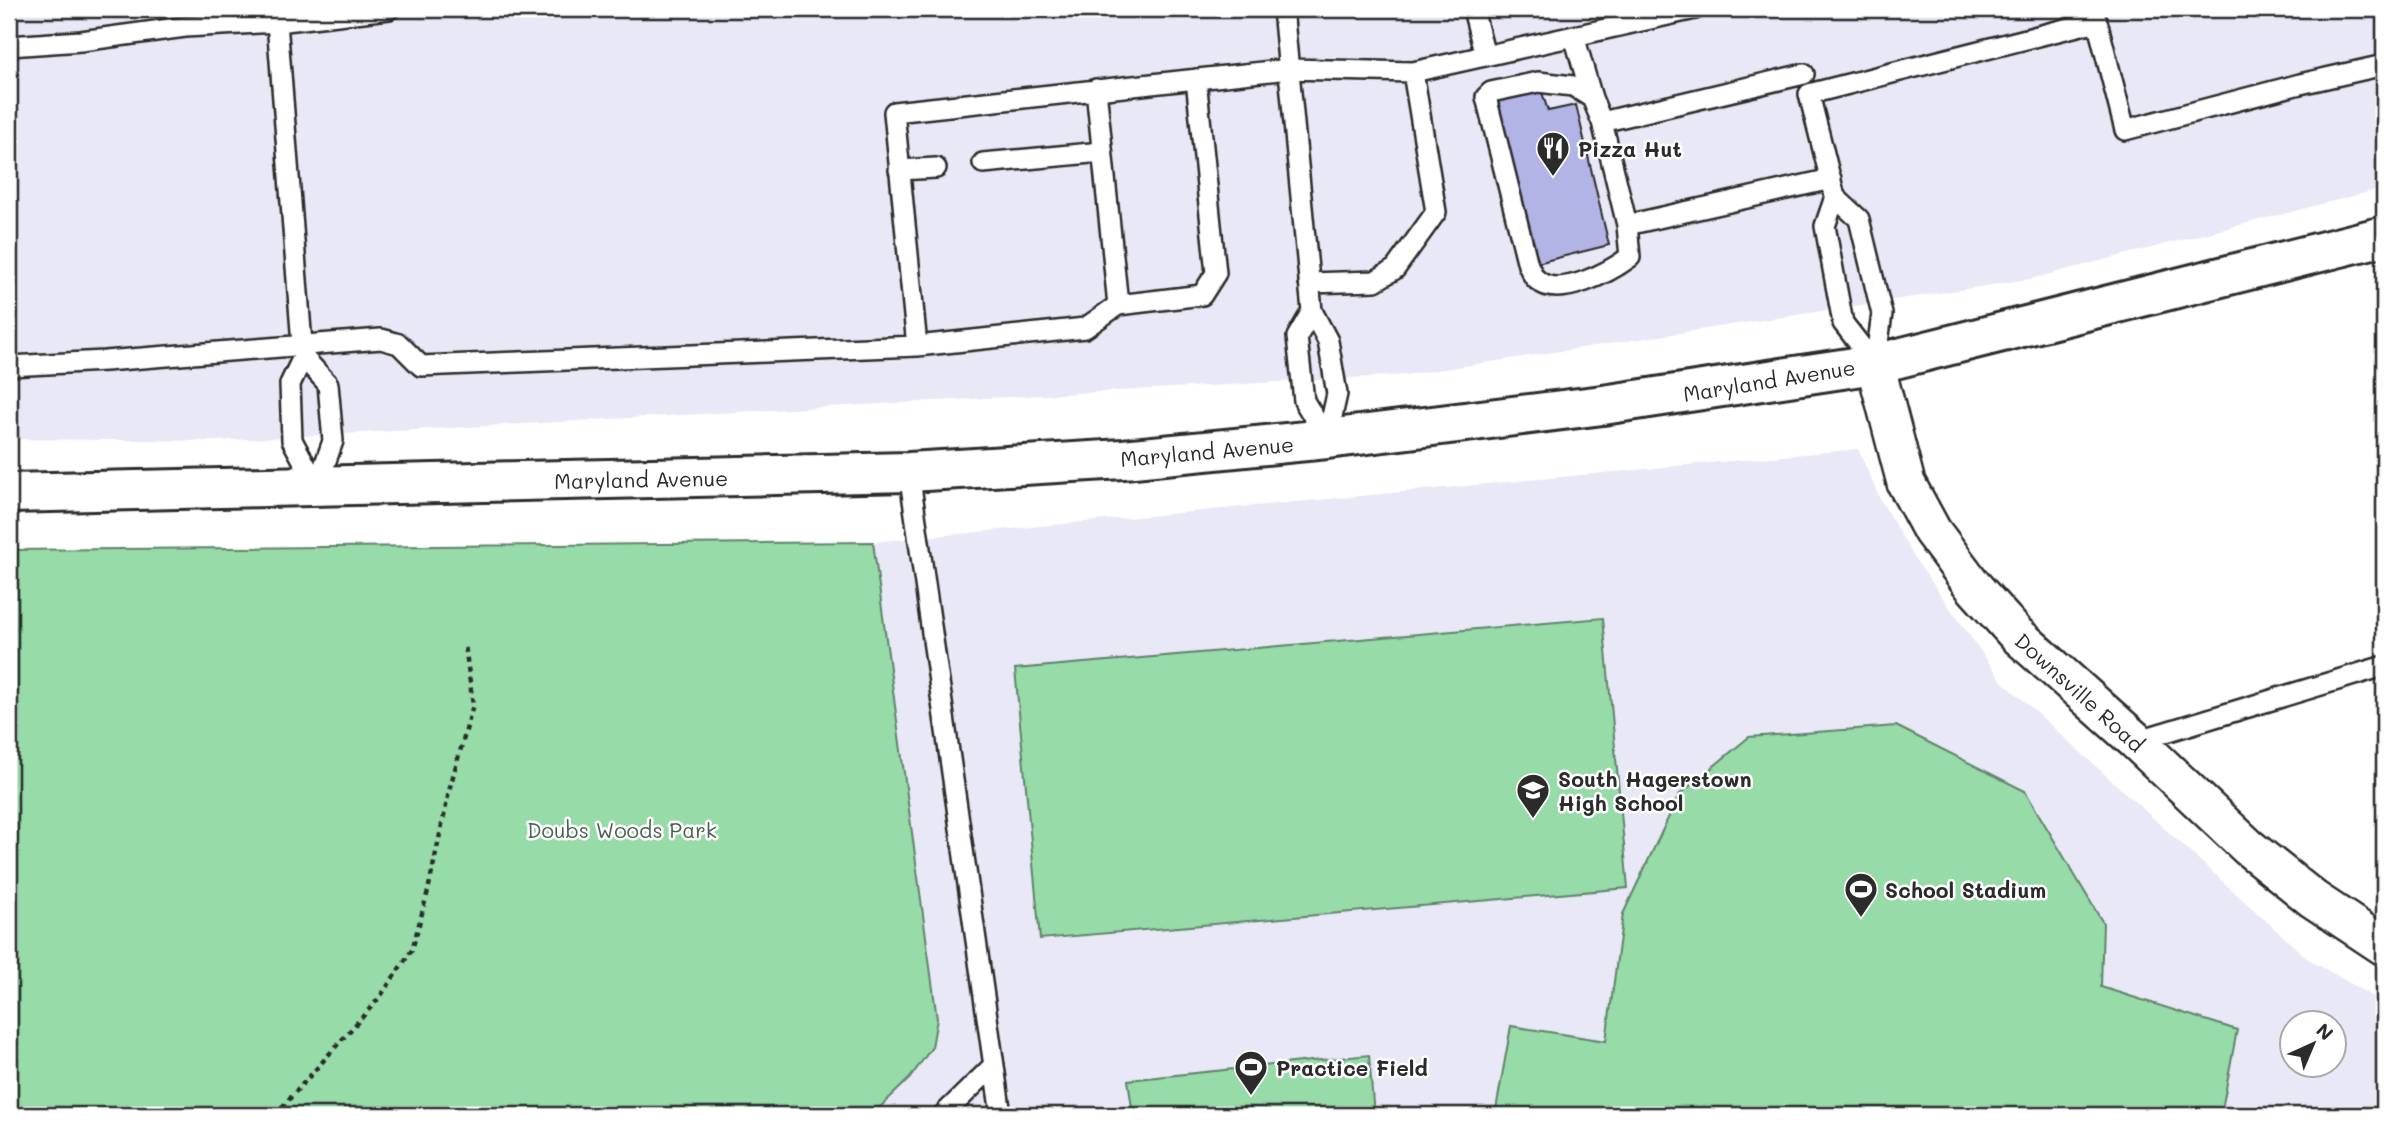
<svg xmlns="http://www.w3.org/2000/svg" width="2393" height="1124" viewBox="0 0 2393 1124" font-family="Mali,sans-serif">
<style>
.built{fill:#e8e8f7;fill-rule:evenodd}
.green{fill:#96dba8;stroke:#60836a;stroke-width:2}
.building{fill:#b1b4e5;stroke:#2b2b2b;stroke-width:2}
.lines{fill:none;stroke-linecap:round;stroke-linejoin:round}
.service-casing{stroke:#2b2b2b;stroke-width:24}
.minor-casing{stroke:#2b2b2b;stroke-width:42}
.secondary-casing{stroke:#2b2b2b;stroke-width:44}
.path{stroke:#2b2b2b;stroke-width:4.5;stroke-dasharray:5 5;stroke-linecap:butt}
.service{stroke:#fff;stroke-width:19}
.minor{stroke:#fff;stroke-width:37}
.secondary{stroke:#fff;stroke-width:38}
.labels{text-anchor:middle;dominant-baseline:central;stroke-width:5;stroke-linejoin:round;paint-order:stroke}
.poi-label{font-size:21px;font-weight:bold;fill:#2b2b2b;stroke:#fff;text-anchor:start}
.street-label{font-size:21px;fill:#2b2b2b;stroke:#fff}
.park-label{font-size:21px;fill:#4b6050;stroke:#fff}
</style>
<rect width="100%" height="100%" fill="#fff"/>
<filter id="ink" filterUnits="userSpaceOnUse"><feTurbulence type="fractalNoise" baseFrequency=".0143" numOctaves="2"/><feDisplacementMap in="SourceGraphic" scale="14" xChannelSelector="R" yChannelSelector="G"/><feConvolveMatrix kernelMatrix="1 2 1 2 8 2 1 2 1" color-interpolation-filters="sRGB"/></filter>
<g filter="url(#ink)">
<path class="built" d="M9,9H2384V188L2030,279L1405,375L214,441L9,439Z
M1858,449L1880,499L1915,559L2002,681L2308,959L2384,1003V1115H872L910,1078L937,1019L873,542ZM2292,1023H2334V1064H2292Z"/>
<path class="green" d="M873,542L937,1019L932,1047L910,1078L872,1115H9V550Z
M1603,618L1628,888L1040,939L1015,669Z
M1896,726L2025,791L2103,923L2101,987L2237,1030L2221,1115H1495L1511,1026L1606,1041L1623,914L1679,795L1749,737Z
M1369,1055L1374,1115H1133L1128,1080Z"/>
<path class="building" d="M1541,89L1548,111L1576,105L1609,245L1533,264L1492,98Z"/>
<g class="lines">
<defs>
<path id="service" d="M1283,9L1312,311L1328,341L1337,394L1327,439L1304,401L1297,337L1312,311
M1473,9L1485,56
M1574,36L1592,98
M9,46L81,41L185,27L277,22
M1538,82L1573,86L1592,98L1602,122L1627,225L1630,257C1611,271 1559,300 1537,280C1533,277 1530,269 1528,265L1486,97L1491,92Z
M1602,122L1804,74
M983,163L1102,152
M899,170L936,168
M1835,197L1859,219L1882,314L1875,364
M1627,225L1831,179
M1309,283L1375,281L1395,269L1436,212L1413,72L1695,9
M1118,305L1202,295L1216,273L1196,79
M917,346L894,112L1289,69L1413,72
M303,357L328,384L333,441L317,486L292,440L290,384L303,357L277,22L389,9
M1875,364L1843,323L1825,226L1835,197L1809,94L2097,21L2125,130L2300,84L2384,65
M9,366L105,361L381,339L399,344L421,366L917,346L1085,328L1118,305L1096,89
M909,472L1001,1115
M2136,741L2384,666
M943,1115L994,1065"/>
<path id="minor" d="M1875,364L1906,483L1932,531L1973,586L2016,634L2136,741L2248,847L2313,899L2384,946"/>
<path id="secondary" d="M9,493L909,472L1123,459L1327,439L1603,405L1875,364L2384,236"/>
</defs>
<use href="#service" class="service-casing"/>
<use href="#minor" class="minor-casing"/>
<use href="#secondary" class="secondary-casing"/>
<path class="path" d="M275,1115L380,997L412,950L428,891L450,787L473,705L465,645"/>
<use href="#service" class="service"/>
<use href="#minor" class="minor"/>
<use href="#secondary" class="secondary"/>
</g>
</g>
<defs>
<symbol id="restaurant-pin" viewBox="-11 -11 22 30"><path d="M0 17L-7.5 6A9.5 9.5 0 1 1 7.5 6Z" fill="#2b2b2b" stroke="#fff"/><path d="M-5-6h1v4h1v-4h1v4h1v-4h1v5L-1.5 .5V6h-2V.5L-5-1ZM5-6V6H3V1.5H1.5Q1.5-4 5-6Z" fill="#fff"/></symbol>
<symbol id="school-pin" viewBox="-11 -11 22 30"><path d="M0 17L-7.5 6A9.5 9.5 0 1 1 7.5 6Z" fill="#2b2b2b" stroke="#fff"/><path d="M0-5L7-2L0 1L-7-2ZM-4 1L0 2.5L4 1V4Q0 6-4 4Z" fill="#fff"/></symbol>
<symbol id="stadium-pin" viewBox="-11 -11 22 30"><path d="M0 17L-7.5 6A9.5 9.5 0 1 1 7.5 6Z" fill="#2b2b2b" stroke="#fff"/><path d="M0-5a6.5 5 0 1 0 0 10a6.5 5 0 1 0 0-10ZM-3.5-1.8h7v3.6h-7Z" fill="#fff"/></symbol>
</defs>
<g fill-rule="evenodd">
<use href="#restaurant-pin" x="1534" y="129" width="38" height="52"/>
<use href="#school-pin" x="1514" y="771" width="38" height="52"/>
<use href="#stadium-pin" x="1842" y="870" width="38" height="52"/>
<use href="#stadium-pin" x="1232" y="1048" width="38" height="52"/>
</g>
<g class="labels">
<g class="poi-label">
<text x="1578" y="148">Pizza Hut</text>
<text x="1558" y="778">South Hagerstown<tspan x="1558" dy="24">High School</tspan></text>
<text x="1885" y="889">School Stadium</text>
<text x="1276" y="1067">Practice Field</text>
</g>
<g class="street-label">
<text transform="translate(1769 380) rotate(-9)">Maryland Avenue</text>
<text transform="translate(1207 451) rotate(-5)">Maryland Avenue</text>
<text transform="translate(641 479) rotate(-1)">Maryland Avenue</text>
<text transform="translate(2080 692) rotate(42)">Downsville Road</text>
</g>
<g class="park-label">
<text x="622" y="829">Doubs Woods Park</text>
</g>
</g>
<rect width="2393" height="1124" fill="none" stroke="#fff" stroke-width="35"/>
<rect x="18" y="18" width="2358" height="1089" fill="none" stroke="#2b2b2b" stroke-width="2.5" filter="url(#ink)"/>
<g transform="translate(2313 1044) rotate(44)"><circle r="33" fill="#ffffff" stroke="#aaaaaa" stroke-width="2"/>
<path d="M0-5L12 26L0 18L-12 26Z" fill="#2b2b2b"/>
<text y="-10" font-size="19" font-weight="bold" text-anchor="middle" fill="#2b2b2b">N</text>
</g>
</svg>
